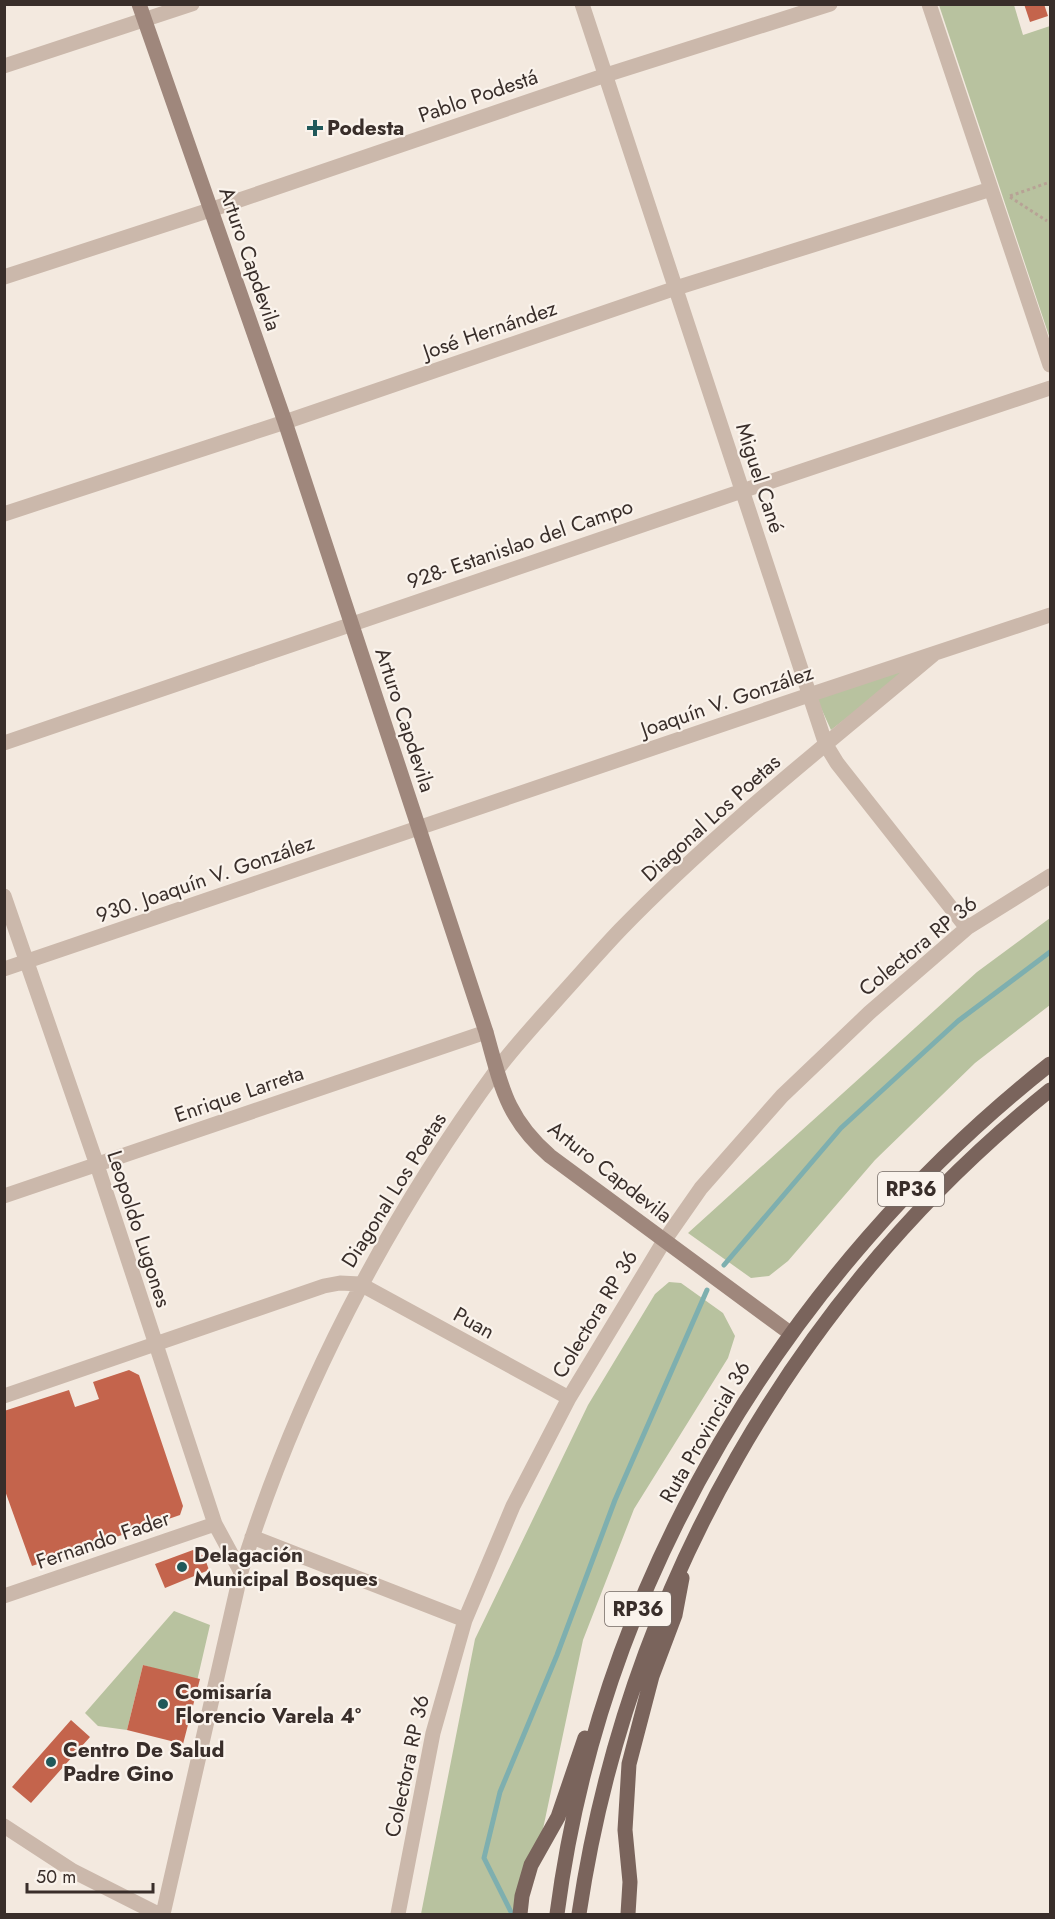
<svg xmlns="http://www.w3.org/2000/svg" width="1055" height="1919" viewBox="0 0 1055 1919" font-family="Jost,sans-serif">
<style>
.green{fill:#b8c29f}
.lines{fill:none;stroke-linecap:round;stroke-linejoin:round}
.stream{stroke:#7eafaf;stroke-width:5}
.building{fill:#c4644c}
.path{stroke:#b7a295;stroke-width:3;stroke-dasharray:3 3;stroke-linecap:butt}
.street{stroke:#cbb8ab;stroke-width:15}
.secondary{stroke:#9f877c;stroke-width:15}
.primary{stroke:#7a645c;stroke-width:15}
.poi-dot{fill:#20595a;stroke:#faf3ec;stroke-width:2}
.labels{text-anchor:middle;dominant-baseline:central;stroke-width:4.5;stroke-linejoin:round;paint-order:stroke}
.shield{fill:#faf3ec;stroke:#736964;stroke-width:1.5}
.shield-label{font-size:20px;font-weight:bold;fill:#392e2a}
.street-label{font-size:21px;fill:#392e2a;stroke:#faf3ec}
.poi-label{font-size:21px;font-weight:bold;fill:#392e2a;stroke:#faf3ec;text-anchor:start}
</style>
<rect width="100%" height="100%" fill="#f3e9df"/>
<path class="green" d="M939,5H1014L1023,35L1050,26V339Z
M918,663L831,730L816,697Z
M1050,918V1005L975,1063L875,1160L788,1261L769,1276L751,1278L688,1233L977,972Z
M669,1282L681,1283L723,1313L735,1336L728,1358L634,1509L583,1640L525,1914H421L475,1639L588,1405L655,1294Z
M174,1611L210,1625L197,1681L143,1665L127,1730L98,1726L85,1713Z"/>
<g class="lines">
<path class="stream" d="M724,1265L841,1128L958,1021L1050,952
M512,1914L484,1858L500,1792L557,1655L615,1500L707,1290"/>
</g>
<path class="building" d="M1024,4H1044L1048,16L1030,22Z
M129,1370L139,1375L183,1506L180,1515L32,1566L4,1488V1411L69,1390L75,1407L99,1399L93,1382Z
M193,1550L204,1556L209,1570L165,1588L155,1564Z
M143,1665L200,1679L183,1744L127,1730Z
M71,1720L90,1737L31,1803L12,1787Z"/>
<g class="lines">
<path class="path" d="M1010,196L1050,182
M1010,197L1047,221"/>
<path class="street" d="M582,4L826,745L837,763L967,928
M929,4L1050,365
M4,66L192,4
M4,277L210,210L606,75L830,4
M4,514L285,422L676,288L991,189
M4,743L742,491L1050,388
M4,896L97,1165L215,1524L241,1572
M4,969L809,695L1050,615
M4,1196L486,1032
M4,1396L324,1286L340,1283L360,1284L569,1398
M252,1537L465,1620
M4,1596L215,1524
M4,1826L73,1871L158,1914
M163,1914L241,1572C296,1394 386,1221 496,1071C516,1044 539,1020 561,995C581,973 600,951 620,930C717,830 827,744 934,654
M398,1914L433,1733L465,1620L513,1506L569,1398L664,1241L701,1188L782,1096L869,1013L967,928L1050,876"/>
<path class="secondary" d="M139,4L285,422L486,1032C501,1085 506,1118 550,1156L790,1333"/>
<path class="primary" d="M520,1914L522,1896L531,1865L558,1817L585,1738
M557,1914C601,1578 786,1273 1050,1064
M579,1914C627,1591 795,1295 1050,1090
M628,1914L630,1882L625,1830L629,1764L652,1676L675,1615L682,1578"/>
</g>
<g class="poi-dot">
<path d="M312 119h6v6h6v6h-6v6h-6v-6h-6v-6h6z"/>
<circle cx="182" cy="1567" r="6"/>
<circle cx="163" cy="1704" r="6"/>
<circle cx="51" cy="1762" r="6"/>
</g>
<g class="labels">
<g class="shield">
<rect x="878" y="1172" width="66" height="34" rx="4.5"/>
<rect x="605" y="1592" width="66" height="34" rx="4.5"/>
</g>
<g class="shield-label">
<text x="911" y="1189">RP36</text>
<text x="638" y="1609">RP36</text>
</g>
<g class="street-label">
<text transform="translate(478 96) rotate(-19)">Pablo Podestá</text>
<text transform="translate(250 259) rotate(71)">Arturo Capdevila</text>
<text transform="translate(490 330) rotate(-19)">José Hernández</text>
<text transform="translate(760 478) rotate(72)">Miguel Cané</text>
<text transform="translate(520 544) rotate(-19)">928- Estanislao del Campo</text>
<text transform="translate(727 701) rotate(-19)">Joaquín V. González</text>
<text transform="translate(405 720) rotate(72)">Arturo Capdevila</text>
<text transform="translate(711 818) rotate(-42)">Diagonal Los Poetas</text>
<text transform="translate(205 879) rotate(-19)">930. Joaquín V. González</text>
<text transform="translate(918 946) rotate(-39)">Colectora RP 36</text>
<text transform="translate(239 1094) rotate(-19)">Enrique Larreta</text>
<text transform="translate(610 1172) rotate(38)">Arturo Capdevila</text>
<text transform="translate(394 1190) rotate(-58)">Diagonal Los Poetas</text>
<text transform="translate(139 1229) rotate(72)">Leopoldo Lugones</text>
<text transform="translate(595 1314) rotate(-59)">Colectora RP 36</text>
<text transform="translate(474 1323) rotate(29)">Puan</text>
<text transform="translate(705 1432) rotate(-60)">Ruta Provincial 36</text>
<text transform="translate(103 1540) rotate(-19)">Fernando Fader</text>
<text transform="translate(407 1766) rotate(-78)">Colectora RP 36</text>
</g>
<g class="poi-label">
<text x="327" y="128">Podesta</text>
<text x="194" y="1555">Delagación<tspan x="194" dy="24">Municipal Bosques</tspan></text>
<text x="175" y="1692">Comisaría<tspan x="175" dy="24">Florencio Varela 4°</tspan></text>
<text x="63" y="1750">Centro De Salud<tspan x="63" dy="24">Padre Gino</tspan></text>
</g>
</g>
<rect width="1055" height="1919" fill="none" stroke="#392e2a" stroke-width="12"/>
<path d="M27 1883v9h126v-9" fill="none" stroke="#392e2a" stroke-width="3"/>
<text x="36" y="1883" font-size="18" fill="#392e2a" stroke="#faf3ec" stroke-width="4.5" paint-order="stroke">50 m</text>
</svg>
